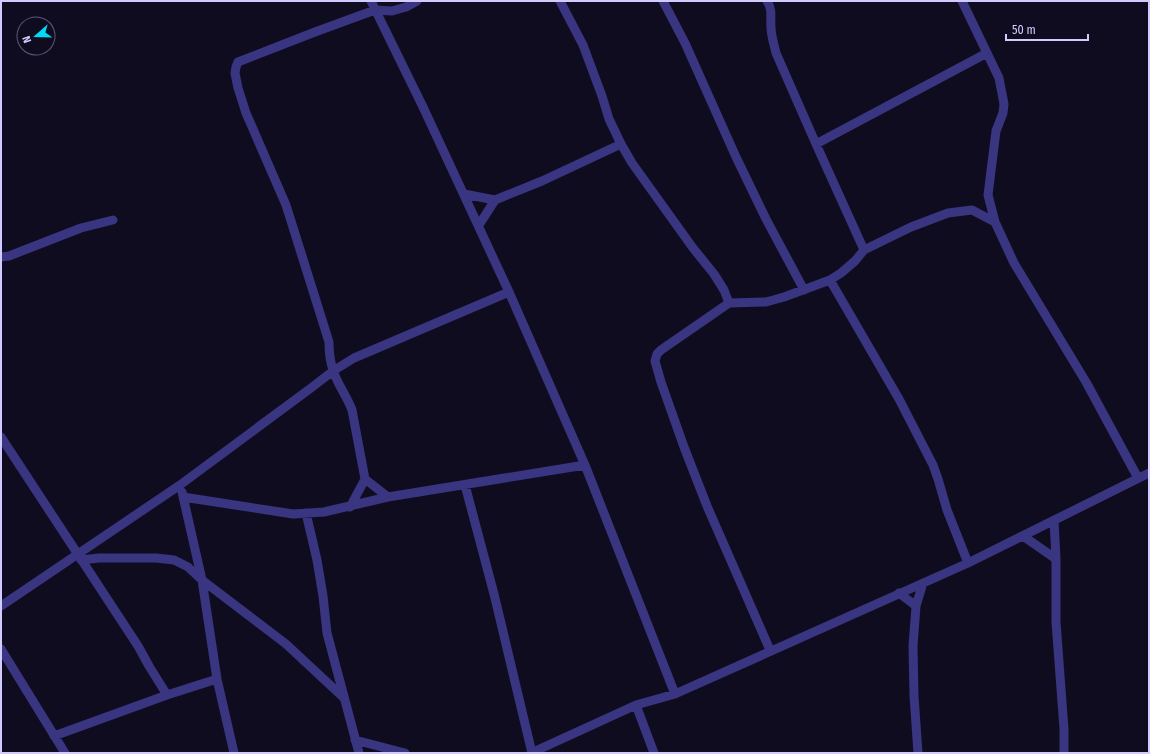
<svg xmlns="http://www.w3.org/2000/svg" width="1150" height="754" viewBox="0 0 1150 754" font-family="'Fira Sans Condensed',sans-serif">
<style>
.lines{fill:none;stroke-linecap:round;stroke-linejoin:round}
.street{stroke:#393581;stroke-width:9}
</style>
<rect width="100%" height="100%" fill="#100c20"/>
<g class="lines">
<path class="street" d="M371,1L423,107L509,292L585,465L675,694
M560,1L583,45L602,96L609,119L621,144L632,163L693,248L714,274L724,290L729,303
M663,1L685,43L736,157L766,219L804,290
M767,1C773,10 770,17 771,27C771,36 774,44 776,53L816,144L864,250
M962,1L999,78L1004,104L1003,113L996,131L988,195L995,222L1014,263L1086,382L1138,478
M816,144L987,53
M464,194L495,200L542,181L621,144
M479,225L495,200
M1,257L9,256L81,228L113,220
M1,437L138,646L149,666L167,695
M365,479L388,497
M465,485L494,594L532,753
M182,492L202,580L217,679L234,753
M183,497L293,514L324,512L388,497L585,465
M350,507L365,479L352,410C347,396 337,384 333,370C330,361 329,352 329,342L286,205L246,113L238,88L235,73L236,67L238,62L315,32L375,10L392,11L406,7L417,1
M306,513L317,560L323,596L327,633L359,753
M1054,520L1056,559V622L1064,729V753
M1023,536L1056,559
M81,560L99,558H156L174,560L188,567L202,580L286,644L344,698
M968,563L947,510L938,479L933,465L899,399L830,280L841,273L855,261L864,250L911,227L948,213L972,210L995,222
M899,593L916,606
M1,606L180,485L311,388L333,371L354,358L509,292
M1,649L65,753
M770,650L707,506L684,447L661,382L655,361L657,354L661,350L729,303L766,302L784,297L830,280
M636,705L654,753
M54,736L167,695L217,679
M355,740L405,753
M531,753L636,705L675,694L968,563L1149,473
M918,753L914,696L913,646L916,606L923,583"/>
</g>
<rect width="1150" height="754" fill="none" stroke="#d2cbff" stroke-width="4"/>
<g transform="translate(36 36) rotate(250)"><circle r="19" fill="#100c20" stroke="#5e5879"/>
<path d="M0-3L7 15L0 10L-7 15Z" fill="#00daf6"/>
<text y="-6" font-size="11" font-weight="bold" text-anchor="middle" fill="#d2cbff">N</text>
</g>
<path d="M1006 34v6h82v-6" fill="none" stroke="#d2cbff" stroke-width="2"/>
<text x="1012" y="34" font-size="12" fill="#d2cbff" stroke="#100c20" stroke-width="3" paint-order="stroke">50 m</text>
</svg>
